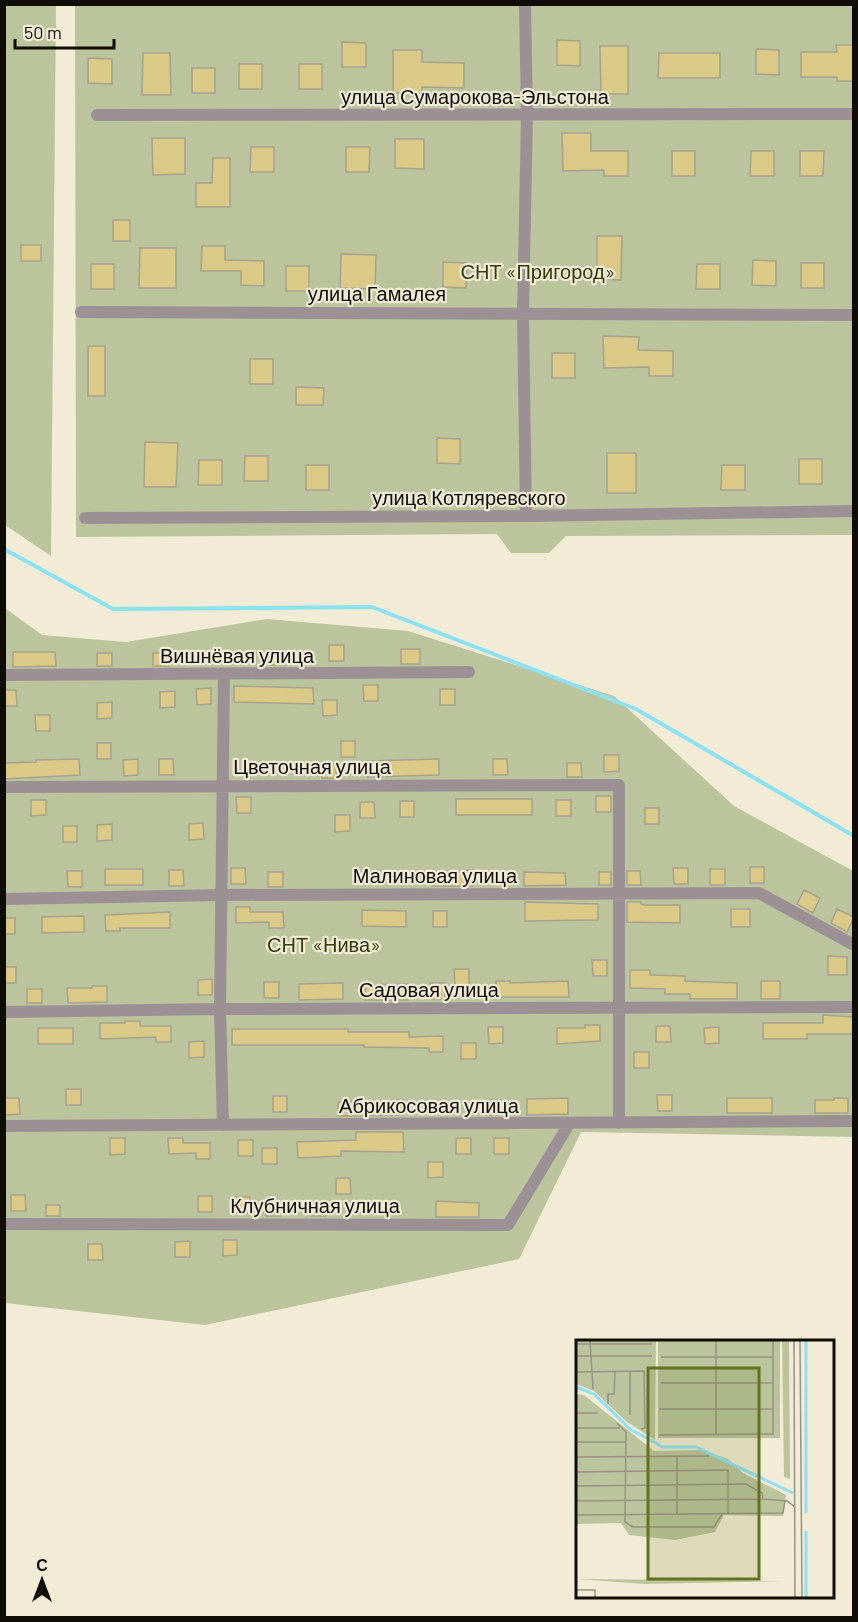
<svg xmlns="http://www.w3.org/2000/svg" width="858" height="1622" viewBox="0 0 858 1622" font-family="Barlow,sans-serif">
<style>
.green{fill:#bbc49d}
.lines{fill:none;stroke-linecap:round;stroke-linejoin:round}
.stream{stroke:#8ce2f5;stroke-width:4}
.building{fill:#dbc987;stroke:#a7a28d;stroke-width:1.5}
.minor{stroke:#9b9195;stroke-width:12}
.labels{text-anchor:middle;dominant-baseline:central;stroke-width:4.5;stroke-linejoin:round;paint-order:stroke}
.street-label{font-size:20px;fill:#0f0c06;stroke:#f2ecd7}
.park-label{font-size:20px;fill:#343b09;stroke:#f2ecd7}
.inset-river{fill:none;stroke:#8ce2f5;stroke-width:3}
.inset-road{fill:none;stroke:#979283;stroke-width:1.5}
.view{fill:#62721e;fill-opacity:0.15;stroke:#62721e;stroke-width:3}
.inset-edge{fill:none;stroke:#0f0c06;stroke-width:3}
</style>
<rect width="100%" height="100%" fill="#f2ecd7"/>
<path class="green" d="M4,5H56L51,556L5,525Z
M75,5H853V535L566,536L549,553H511L497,534L76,537Z
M5,608L42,635L126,642L267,619L408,631L614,696L734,806L853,871V1137L581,1132L519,1259L205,1325L5,1303Z"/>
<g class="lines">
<path class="stream" d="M4,549L113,609L372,607L636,709L854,836"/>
</g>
<path class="building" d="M557,40L580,41V66L557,65Z
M342,42L366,43V67H342Z
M836,45H854V81H837V77H801V52H837Z
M600,46H628V94H601Z
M756,49L779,50V75L756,74Z
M393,50H422V62L464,63V88L422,87V93H393Z
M143,53H170L171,95H142Z
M659,53H720V78H658Z
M88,58L112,59V84L88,83Z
M239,64H262V89H239Z
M299,64H322V89H299Z
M192,68H215V93H192Z
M562,133H591V151H628V176H604V170L563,171Z
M152,138H185V174L153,175Z
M395,139H424V169L395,168Z
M251,147H274V172H250Z
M346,147H370L369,172H346Z
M672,151H695V176H672Z
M751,151H774V176H750Z
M800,151H824L823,176H800Z
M213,158H230V207H196V183H212Z
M113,220H130V241H113Z
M597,236H622L621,280L597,279Z
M21,245H41V261H21Z
M202,246H225V260L264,261V286L241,285V271H201Z
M140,248H176V288H139Z
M341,254L376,255L375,289L340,288Z
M753,260L776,261V286L752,285Z
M443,262L466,263V288L443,287Z
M801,263H824V288H801Z
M91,264H114V289H91Z
M697,264H720V289H696Z
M286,266H309V291H286Z
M603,336L639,337L638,350L673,351V376H649V367L604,368Z
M88,346H105V396H88Z
M552,353H575V378H552Z
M250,359H273V384H250Z
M296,387L324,388L323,405H296Z
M437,438L460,439V464L437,463Z
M145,442L178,443L176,487H144Z
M607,453H636V493H607Z
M245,456H268V481H244Z
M799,459H822V484H799Z
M199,460H222V485H198Z
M306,465H329V490H306Z
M722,465H745V490H721Z
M329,645H344V661H329Z
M401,649H420V664H401Z
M270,650H284V665H270Z
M13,652H55L56,666L13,667Z
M97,653H112V666H97Z
M153,653H168V666H153Z
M363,685H378V701H364Z
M234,686L313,688L314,704L234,702Z
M211,688V704L197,705L196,689Z
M440,689H455V705H440Z
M4,690H16L17,706H4Z
M175,691V707L160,708V692Z
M322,700H337V715L323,716Z
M112,702V718L97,719V703Z
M35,715H50V731H36Z
M341,741H355V757H341Z
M97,743H111V759H97Z
M604,755H619V771L604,772Z
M79,759L80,775L4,779V763L36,762V760Z
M138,759V775L124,776L123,760Z
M159,759H173L174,775H159Z
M439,759V775L367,777L366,761Z
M493,759H507L508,775H493Z
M321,763H336V778H322Z
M567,763H581L582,777H567Z
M596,796H611V812H596Z
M236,797H251V813H237Z
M456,799H532V815H456Z
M31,800H46V815L31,816Z
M556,800H571V816H556Z
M400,801H414V817H400Z
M360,802H374L375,818H360Z
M645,808H659V824H645Z
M335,815H350V831L335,832Z
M203,823L204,839L189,840V824Z
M112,824V840L97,841V825Z
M63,826H77V842H63Z
M750,867H764V883H750Z
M231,868H245L246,884H231Z
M673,868H688V884H674Z
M105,869H143V885H105Z
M710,869H725V885H710Z
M169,870H183L184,886H169Z
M473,870V886H432V872Z
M67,871H82V887H68Z
M627,871H640L641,885H627Z
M268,872H283V887H268Z
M524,872L565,873L566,885L524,886Z
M599,872H611V885H599Z
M804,890L820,898L813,913L797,904Z
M525,902L598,904V920L525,921Z
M627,902H641V904L644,905H680V923L627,922Z
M236,907H250V912H283L284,928H269V922L236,923Z
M731,909H750V927H731Z
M837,909L854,917L847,932L831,923Z
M362,910L406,911V927L362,926Z
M433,911H447V927H433Z
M170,912V928H120V931H106L105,915Z
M84,916V932L42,933V917Z
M4,918H15V934H4Z
M828,956L847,957V975H828Z
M592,960H607V976H593Z
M4,967H16V983H4Z
M454,969H469V985H455Z
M630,970H650V975L685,976V981L737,983V999H690V994H665V989L630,988Z
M212,979V995H198V980Z
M496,981H510V983L568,981L569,997H496Z
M761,981H780V999H761Z
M264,982H279V998H264Z
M343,983V999L299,1000V984Z
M430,983H445V999H431Z
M408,984V1000H365V985Z
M92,986H107V1002L68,1003L67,988H92Z
M27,989H42V1003H27Z
M823,1015L854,1017V1034H807V1039H763V1023H823Z
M125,1021H140V1026H171V1042H156V1037L100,1039V1023H125Z
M585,1025H600V1041L557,1044V1028H585Z
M656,1026H670L671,1042H656Z
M488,1027H503V1043L489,1044Z
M719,1027V1043L705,1044L704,1028Z
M38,1028H73V1044H38Z
M232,1029H348V1032H409V1037L443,1036V1052H429V1048L364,1047V1045H232Z
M204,1041V1057L189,1058V1042Z
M461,1043H476V1059H461Z
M634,1052H649V1068H634Z
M66,1089H81V1105H66Z
M657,1095H672V1111H658Z
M273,1096H287V1112H273Z
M5,1098H19L20,1114L5,1115Z
M568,1098V1114L527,1115V1099Z
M727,1098H772V1113H727Z
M834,1098H848V1113H815V1100H834Z
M403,1100V1115L338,1116V1102Z
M486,1100H501V1115H486Z
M356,1132H403L404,1152L341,1151V1156L298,1158L297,1142L356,1140Z
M110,1138H125V1154L110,1155Z
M168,1138H183V1143H210V1159H196V1153L169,1154Z
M456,1138H471V1154H456Z
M494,1138H509V1154H494Z
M238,1140H253V1156H238Z
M262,1148H277V1164H262Z
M428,1162H443V1177L428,1178Z
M336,1178H350L351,1194H336Z
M11,1195H25L26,1211H11Z
M198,1196H212V1212H198Z
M235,1197H250V1213H235Z
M311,1201H326V1216H311Z
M436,1201L479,1203V1217H436Z
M265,1204H280V1216H266Z
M46,1205H60V1216H46Z
M223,1240H237V1255L223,1256Z
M190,1241V1257H175V1242Z
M88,1244H102L103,1260H88Z"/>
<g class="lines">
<path class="minor" d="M525,4L527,115L523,315L526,516
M97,115L854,114
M81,312L854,315
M85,518L526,516L854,511
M4,675L469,672
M4,787L619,785V1123
M4,899L222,895L759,893L854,945
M4,1012L220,1009L854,1007
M223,1125L220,1009L224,675
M4,1126L854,1121
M4,1224L508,1225L569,1124"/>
</g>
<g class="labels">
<g class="street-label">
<text x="475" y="96">улица Сумарокова-Эльстона</text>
<text x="377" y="293">улица Гамалея</text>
<text x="469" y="497">улица Котляревского</text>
<text x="237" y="655">Вишнёвая улица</text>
<text x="312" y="766">Цветочная улица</text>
<text x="435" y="875">Малиновая улица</text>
<text x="429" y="989">Садовая улица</text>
<text x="429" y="1105">Абрикосовая улица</text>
<text x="315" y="1205">Клубничная улица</text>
</g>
<g class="park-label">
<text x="538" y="271">СНТ «Пригород»</text>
<text x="324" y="944">СНТ «Нива»</text>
</g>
</g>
<g transform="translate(576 1340)">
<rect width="258" height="258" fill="#f2ecd7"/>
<path d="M0,0H80L79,100L51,82L18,51L0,44ZM82,0H204V98H82ZM206,0H213L214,139L208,137ZM0,54L8,55L78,111L125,110L152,119L167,133L210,155L207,176L148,175L139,192L99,200L53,195L45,183L0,184ZM0,239L209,241L69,244Z" fill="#bbc49d"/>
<path class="inset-river" d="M0,47L18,54L54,89L87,107H120L217,153M230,173V0M230,191V258"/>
<path class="inset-road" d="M14,0L17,49M140,0V95M218,0L219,258M224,0L226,258M0,4H76M0,16H76M85,17H196M0,32L68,31L69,88L65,89M85,43H197M32,64V54H38L39,31M83,69H197M0,73H22M54,75V31M41,83L50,92L49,182L57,187H138L146,174M0,88H44M83,95L197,94V0M0,102H50M0,117L133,116M0,132L152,130V174M0,146L170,144L186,153L187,159M0,161L187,159L211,161L219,167M101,174V116M0,175L207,173L209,161M0,250H19V258"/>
<path class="view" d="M72,28H183V239H72Z"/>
<rect width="258" height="258" class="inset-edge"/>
</g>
<rect width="858" height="1622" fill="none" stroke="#0f0c06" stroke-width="12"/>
<g transform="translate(42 1580)" stroke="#f2ecd7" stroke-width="4.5" paint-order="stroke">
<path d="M0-4.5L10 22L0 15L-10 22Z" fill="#0f0c06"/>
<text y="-9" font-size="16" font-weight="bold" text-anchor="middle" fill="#0f0c06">С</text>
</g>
<path d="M15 39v9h99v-9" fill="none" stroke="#0f0c06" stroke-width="3"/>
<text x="24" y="39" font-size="18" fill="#0f0c06" stroke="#f2ecd7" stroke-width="4.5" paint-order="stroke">50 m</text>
</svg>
